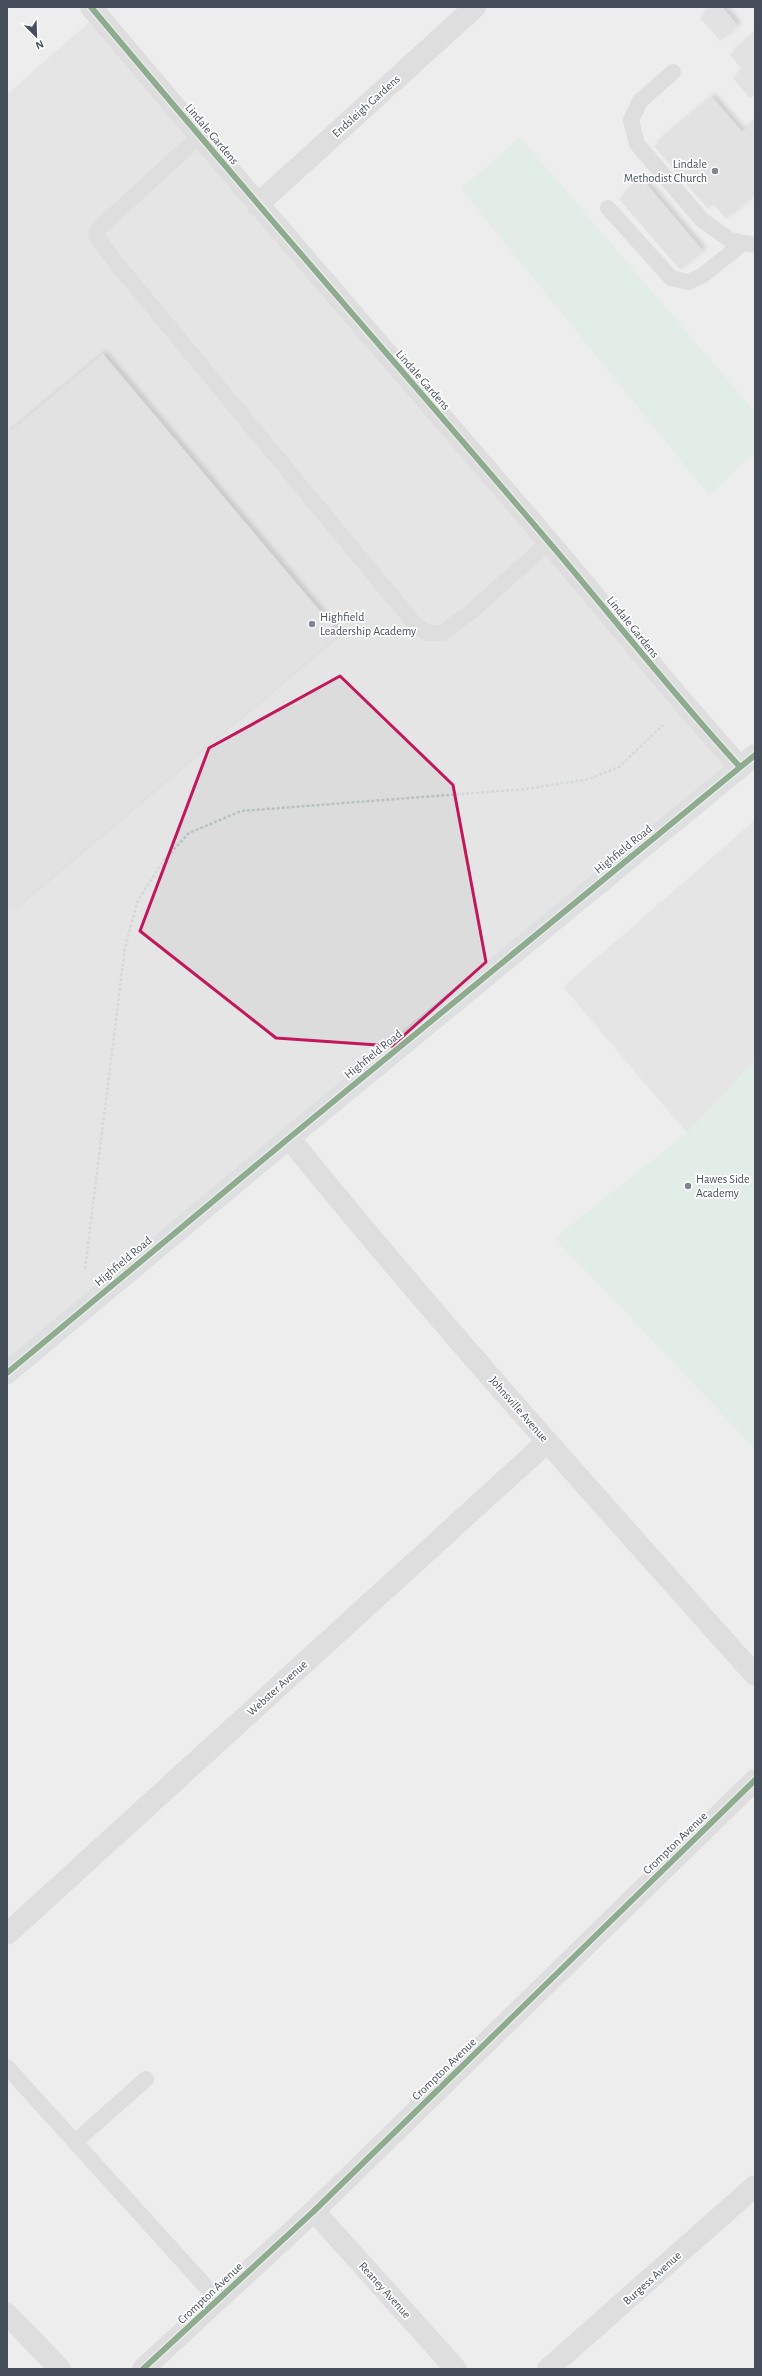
<svg xmlns="http://www.w3.org/2000/svg" width="762" height="2376" viewBox="0 0 762 2376" font-family="'Alegreya Sans',sans-serif">
<style>
.education{fill:#dcdcdd}
.green{fill:#d1eede}
.building{fill:#d5d5d7;filter:url(#shadow)}
.lines{fill:none;stroke-linecap:round;stroke-linejoin:round}
.path{stroke:#b6c2c0;stroke-width:2.5;stroke-dasharray:3 2;stroke-linecap:butt}
.lane{stroke:#c9ccce;stroke-width:16}
.street{stroke:#c9ccce;stroke-width:22}
.secondary{stroke:#caced1;stroke-width:22}
.cycleway-casing{stroke:#fff;stroke-width:8}
.cycleway{stroke:#1b5e20;stroke-width:6}
.marked{fill:none;stroke:#c2185b;stroke-width:3;stroke-linejoin:round}
.poi-dot{fill:#80868d;stroke:#fff;stroke-width:1.5}
.labels{text-anchor:middle;dominant-baseline:central;stroke-width:3.5;stroke-linejoin:round;paint-order:stroke}
.street-label{font-size:12px;fill:#454e5a;stroke:#fff}
.poi-label{font-size:12px;fill:#454e5a;stroke:#fff;text-anchor:start}
</style>
<defs>
<filter id="shadow"><feDropShadow dx="3.5" dy="-3.5" stdDeviation="2" flood-color="#0004"/></filter>
</defs>
<rect width="100%" height="100%" fill="#eeeded"/>
<path class="education" d="M97,15L740,767L7,1373V94Z
M755,820V1448L555,1238L687,1133L563,987Z"/>
<path class="green" d="M520,137L755,412V452L709,495L461,189Z
M755,1060V1448L555,1238L687,1133Z"/>
<path class="building" d="M713,7H722L738,26L720,41L700,18Z
M753,35L755,37V94L750,98L733,78L743,70L730,55Z
M712,97L742,132L755,121V195L726,219L713,204L708,209L654,146Z
M642,179L703,251L680,270L619,199Z
M103,354L339,634L13,909L7,902V434Z"/>
<g class="lines">
<path class="path" d="M85,1269L125,947L138,900L164,860L189,833L241,811L526,789L589,779L619,767L663,725"/>
<path class="lane" d="M673,72L640,101L631,120L637,144L702,220L730,240L755,245
M200,136L98,229L96,235L113,259L414,623L427,633H442L472,611L549,542
M608,208L671,278L688,282L702,276L743,243
M7,2067L218,2300
M75,2142L146,2079"/>
<path class="street" d="M91,7C241,187 396,363 548,541C612,616 673,694 740,767
M257,205L475,7
M289,1138C438,1322 597,1498 755,1675
M7,1934L547,1442
M314,2211L456,2369
M7,2314L60,2369
M143,2369L314,2211L755,1780
M548,2369L755,2186"/>
<path class="secondary" d="M7,1373L289,1138L755,755"/>
<defs>
<path id="cycleway" d="M91,7C241,187 396,363 548,541C612,616 673,694 740,767
M7,1373L289,1138L755,755
M143,2369L314,2211L755,1780"/>
</defs>
<use href="#cycleway" class="cycleway-casing"/>
<use href="#cycleway" class="cycleway"/>
</g>
<path d="M0 0H762V2376H0ZM340,676L453,785L486,962L392,1046L276,1038L140,931L209,748Z" fill="#eeeded" fill-opacity=".55" fill-rule="evenodd"/>
<path class="marked" d="M340,676L453,785L486,962L392,1046L276,1038L140,931L209,748Z"/>
<g class="poi-dot">
<circle cx="715" cy="171" r="4"/>
<circle cx="312" cy="624" r="4"/>
<circle cx="688" cy="1186" r="4"/>
</g>
<g class="labels">
<g class="street-label">
<text transform="translate(366 106) rotate(-42)">Endsleigh Gardens</text>
<text transform="translate(212 134) rotate(50)">Lindale Gardens</text>
<text transform="translate(423 380) rotate(49)">Lindale Gardens</text>
<text transform="translate(633 627) rotate(51)">Lindale Gardens</text>
<text transform="translate(623 849) rotate(-39)">Highfield Road</text>
<text transform="translate(373 1054) rotate(-39)">Highfield Road</text>
<text transform="translate(123 1261) rotate(-40)">Highfield Road</text>
<text transform="translate(519 1409) rotate(49)">Johnsville Avenue</text>
<text transform="translate(277 1688) rotate(-42)">Webster Avenue</text>
<text transform="translate(675 1843) rotate(-44)">Crompton Avenue</text>
<text transform="translate(444 2069) rotate(-44)">Crompton Avenue</text>
<text transform="translate(652 2278) rotate(-42)">Burgess Avenue</text>
<text transform="translate(385 2290) rotate(48)">Reaney Avenue</text>
<text transform="translate(210 2293) rotate(-43)">Crompton Avenue</text>
</g>
<g class="poi-label">
<text x="707" y="164" text-anchor="end">Lindale<tspan x="707" dy="14">Methodist Church</tspan></text>
<text x="320" y="617">Highfield<tspan x="320" dy="14">Leadership Academy</tspan></text>
<text x="696" y="1179">Hawes Side<tspan x="696" dy="14">Academy</tspan></text>
</g>
</g>
<rect width="762" height="2376" fill="none" stroke="#454e5a" stroke-width="16"/>
<g transform="translate(36 36) rotate(157)" stroke="#ffffff" stroke-width="3" paint-order="stroke">
<path d="M0-3L7 15L0 10L-7 15Z" fill="#454e5a"/>
<text y="-6" font-size="11" font-weight="bold" text-anchor="middle" fill="#454e5a">N</text>
</g>
</svg>
